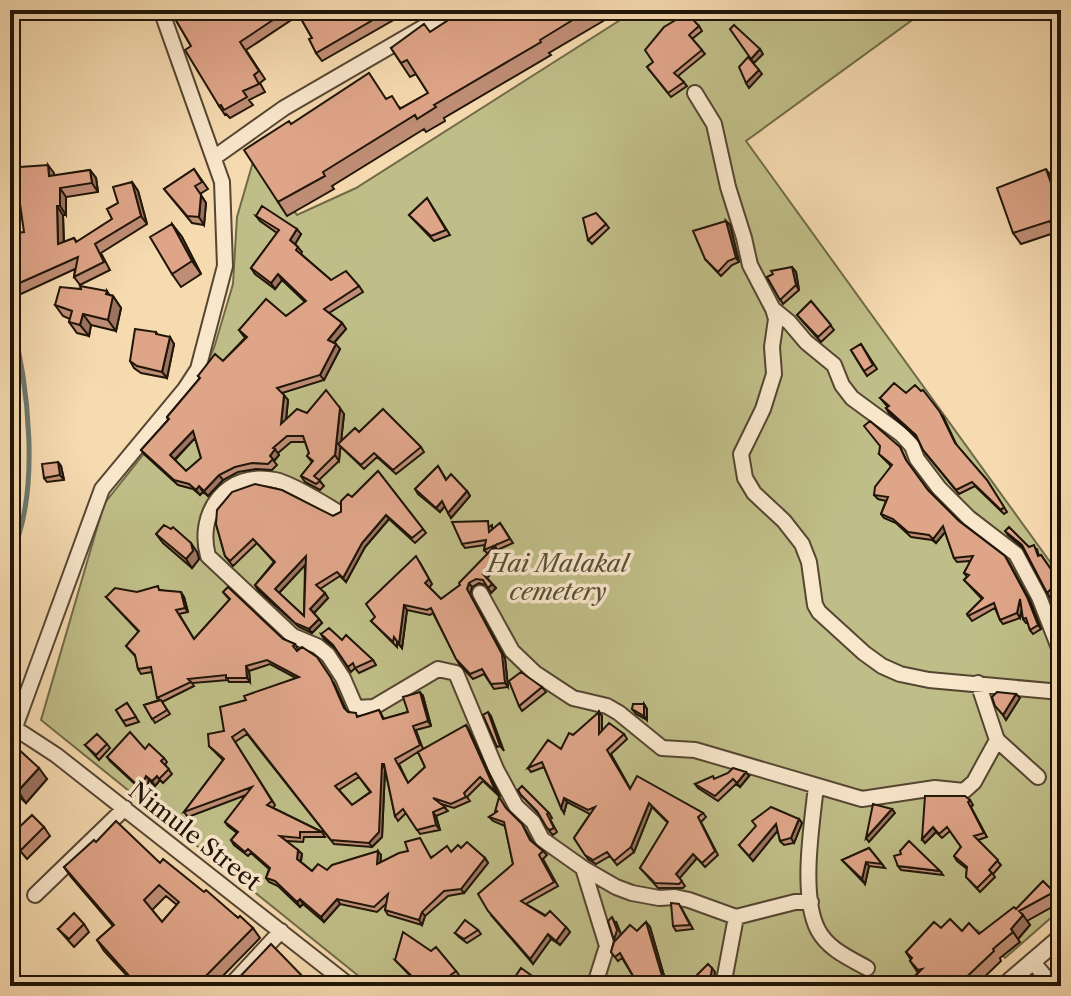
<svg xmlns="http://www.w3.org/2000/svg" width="1071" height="996" viewBox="0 0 1071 996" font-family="'Libre Caslon Text',serif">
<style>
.green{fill:#c0be88;stroke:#706a48;stroke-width:2}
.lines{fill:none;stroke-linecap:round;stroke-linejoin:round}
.stream{stroke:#6b786c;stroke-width:5}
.minor-casing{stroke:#554632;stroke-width:18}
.tertiary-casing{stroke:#554632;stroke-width:20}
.minor{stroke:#f9e7cc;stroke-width:14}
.tertiary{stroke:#f9e7cc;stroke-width:16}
.wall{fill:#c08e76;stroke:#1f1508;stroke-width:2;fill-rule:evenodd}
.shaded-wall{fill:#9c7460;stroke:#1f1508;stroke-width:2}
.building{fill:#dfa589;stroke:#1f1508;stroke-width:2;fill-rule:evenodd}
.labels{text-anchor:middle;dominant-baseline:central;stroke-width:7;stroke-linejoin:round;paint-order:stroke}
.park-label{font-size:24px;font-style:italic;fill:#575035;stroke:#f9e7cc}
.street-label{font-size:24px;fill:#1f1508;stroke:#f9e7cc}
</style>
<rect width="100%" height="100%" fill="#f6dab0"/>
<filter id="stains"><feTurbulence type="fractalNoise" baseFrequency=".0025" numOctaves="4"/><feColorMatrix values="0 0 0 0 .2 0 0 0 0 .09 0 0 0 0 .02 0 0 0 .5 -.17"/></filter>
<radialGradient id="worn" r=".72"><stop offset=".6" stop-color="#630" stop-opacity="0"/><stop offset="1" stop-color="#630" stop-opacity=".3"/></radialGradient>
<path class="green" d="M636,10H926L746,141L1061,577V909L1005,958L977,930L919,986H371L41,720L104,504L196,388L214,348L233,284L237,217L255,155L297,215L356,188Z"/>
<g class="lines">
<path class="stream" d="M10,314C28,381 42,493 10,557"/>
<defs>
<path id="minor" d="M695,93L714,124L728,187L744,238L750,265L773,309L776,319L772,347L774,374L763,409L741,454L745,478L754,493L784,521L802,544L809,562L815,605L819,612L864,653L882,666L900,674L929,680L1061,692
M215,157L284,108L453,10
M773,309L789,322L806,342L834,365L842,385L852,398L901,434L912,446L917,459L939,488L969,518L1016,554L1039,597L1061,653
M336,511C321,502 291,483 275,480C227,470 196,512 208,556L293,636L317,646L328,655L343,678L356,708L374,707L438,669L456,673L496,769L516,806L533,822L542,839L583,868L607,946L595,984
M480,593L512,651L535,673L573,698L607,706L619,713L662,748L695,750L862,799L935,788L964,791L974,782L997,740
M978,683L997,740L1038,777
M10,725L56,755L350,986
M15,727L102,489L185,389L198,369L225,266L222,182L161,10
M816,786C812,824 800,896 818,930C828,949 849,958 867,968
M583,868L616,887L632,893L659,898L675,897L689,900L736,917L795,902H811
M35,895L125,808
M1032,961L1053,986
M230,986L281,931
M723,986L736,917"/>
<path id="tertiary" d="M1004,986L1061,937"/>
</defs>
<use href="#minor" class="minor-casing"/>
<use href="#tertiary" class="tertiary-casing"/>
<use href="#minor" class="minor"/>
<use href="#tertiary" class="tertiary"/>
</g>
<path class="wall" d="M170,10H411L322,61L316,53L312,38L299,15L246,50L265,79L260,83L265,92L249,100L253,105L230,118L226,114L225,115L219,106L191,46Z
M464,10H606L610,17L549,53L551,55L444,118L445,121L426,132L424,129L332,186L334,189L287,216L278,202L291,124L387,99L401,108L428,93L416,74L410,77L391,48L430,32Z
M699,26L702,31L692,39L705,54L678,76L687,86L671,97L647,67Z
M194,169L208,189L200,194L206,203L204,225L192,223L164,189Z
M90,170L96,178L98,192L66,197V215H63L64,242L74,238L77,242L112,219L118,203L132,182L138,191L147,224L101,253L110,270L80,285L74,277L75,269L21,294L15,285L17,242L24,232L54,173V176Z
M1054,180L1061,200V235H1059L1057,232L1021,244L1013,233Z
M427,198L450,235L434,241L409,215Z
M256,216L301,234L295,244L302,252L301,254L331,280L359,286L363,292L329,313L342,323L346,329L334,343L340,349L324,380L282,393L288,400L286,420L307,413L344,414L341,441L359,432L421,447L424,452L396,474L377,457L364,469L340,446L339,461L319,480L324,486L320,490L305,482L301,476L312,462L307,456L309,453L305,442H291L278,453L279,455L274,461L277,465L272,470L256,469L238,472L223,480L208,496L203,492L200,495L193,489L178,485L145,455L141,450L168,420L167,417L200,378L198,376L223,361L245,338L239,330L286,316L305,302L282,280L275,289L255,274L251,268L277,233L260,221ZM195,438L201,458L186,471L175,460Z
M726,221L730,225L739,262L732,265L721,276L705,259Z
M172,224L182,237L201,274L181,287L172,274Z
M606,224L609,228L592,244L588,240Z
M792,267L796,272L799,290L783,304L767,277Z
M110,295L113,296L121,308L116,331L91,325L89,336L77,333L69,322L70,319L63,316L55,305Z
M811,301L834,330L821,342L797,315Z
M156,332L158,335L174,344L167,378L141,373L134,368L130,361Z
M861,344L877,369L867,376L851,350Z
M906,393L943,416L957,446L987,480L1007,512L1004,514L975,486L959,494L926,454L917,438L889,413L886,408L888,407L880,398Z
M10,399L18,410L10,416Z
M10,426L17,436L10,442Z
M900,447L908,464L928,490L959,521L1008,561L1030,601L1041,629L1033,634L1030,630L1028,623H1026L1023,619L1022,611L1020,618L1003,624L1000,620L995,608L972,621L967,614L982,599L964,580L967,577L964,573L971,561L957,562L954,558L945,532L936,543L932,540L911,537L896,523L884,518L881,514L886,501L878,499L874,495L891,466L879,454Z
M58,462L61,466L64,480L47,482L44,478Z
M438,466L446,479L467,491L470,496L451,518L445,506L440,512L418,494L415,489Z
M10,467L17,478L16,501H10Z
M378,471L426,533L415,543L389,519L365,547L346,582L340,576L320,589L328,598L314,613L322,623L312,633L299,627L258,590L255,585L274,562L257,543L233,566L225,556L216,524L333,516L341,512L352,497ZM305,564L304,616L279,593Z
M500,523L513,543L497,550L492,573L487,578L496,588L491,593L486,585L479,583L472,587L470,594L505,658L508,687L494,689L484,674L473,679L459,664L433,613L430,615L407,610L402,648L397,642V647L371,621L432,584L429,587L441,599L460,585L488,554L484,550L485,545L465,548L462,544L492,525V530Z
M1005,531L1029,547L1037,549L1039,556L1041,555L1061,584V587L1050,598L1023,548L1008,535Z
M156,534L197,552L199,559L192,568L163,543Z
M161,590L184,597L188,612L179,614L194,639L230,600L223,592L283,639L295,644L298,649L296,651L334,683L346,710L358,717L379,710L384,719L408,712L423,696L431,726L416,730L423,749L469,730L500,797L483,781L467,797L470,801L454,808L441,804L448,811L436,816L440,830L420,834L406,813L398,821L395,816L385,769L382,837L372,847L334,844L247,734L235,742L275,805L273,808L322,832L325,837H304L303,842L286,841L302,854L301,862L312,871L327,870L381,855L380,862L431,857L451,852L461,848L485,858L488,863L464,893L448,896L425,916L422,925L388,915L385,910L387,903L377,912L340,904L324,922L303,904L300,907L278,886L269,882L266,878L269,869L251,853L248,856L234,845L231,840L237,833L228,826L225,822L246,795L188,817L184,812L223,760L209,746L224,731L246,700L296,678L270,664L249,671L250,682H229L228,680L192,683L194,686L162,702L170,714L155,723L144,705L159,700L152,672L141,674L138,669L136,657L126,646L139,632L106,597L137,592ZM418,752L425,767L408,783L399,764ZM359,777L370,792L352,805L339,790Z
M321,634L342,640L373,660L376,665L359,673L355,668L351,672L336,649L324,639Z
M542,687L546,692L522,711L519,706Z
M127,703L139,722L126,726L116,710Z
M644,704L647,709V720L636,714L632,709Z
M602,716V731L624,734L627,739L611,754L630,788L703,813L706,817L701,822L718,855L705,867L697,858L679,878L685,886L683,888H658L640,868L668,823L652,807L634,852L617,865L610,856L596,864L588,859L574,838L590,814L567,802L564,813L544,767L531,772L528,768L561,749L573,735Z
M107,744L110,748L99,760L85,745Z
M10,746L47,779L26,803L14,792L10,797Z
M145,749L164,758L167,762L165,765L172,774L163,783L160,780L155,786L149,780L145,790L138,787L110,761L107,757Z
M749,776L740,787L736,784L718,801L698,788L695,784L714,779Z
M521,795L549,813L552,818L550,819L557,832L553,835L550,832L539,814Z
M970,800L973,805L971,807L987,837L978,840L1001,865L993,874L995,877L980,892L966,877L967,869L957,861L954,856L961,847L950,831L942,838L936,832L925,843L922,839Z
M507,810L522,824L532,841L543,851L547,855L543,859L558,886L526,904L566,927L570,932L560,945L551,939L533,964L491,915L513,864L505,826L493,821L489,817L495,813V812Z
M799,819L802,823L794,843L784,845L780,841L778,830L753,861L739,845Z
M44,827L50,836L27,859L10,839Z
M96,842L160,863L253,928L260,938L213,986H123L130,979L104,951L97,940L113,926L71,877L64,867ZM166,896L177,905L162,922L152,910Z
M869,848L885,868L869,866L865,884L842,860Z
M898,866L940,871L943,875L901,870Z
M1054,892L1061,902L1027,921L1030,925L1018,939L1020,942L1000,958L1001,961L975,986H905L918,973L910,961L911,960L906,952L941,928L979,934L1016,909Z
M682,909L693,929L676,931L673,926Z
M616,921L621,934L637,931L646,922L650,927L667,986H632L636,981L622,958L618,961L611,952L614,941Z
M84,924L89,932L74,947L58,929Z
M478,930L481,934L467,943L459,937L455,933Z
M395,960L456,971L459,975L452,981L458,986H420Z"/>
<path class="shaded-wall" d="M760,49L763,54L754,63L751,59Z
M759,70L762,74L749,88L746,83Z
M48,165L54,173L55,185L49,176Z
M1046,169L1054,180L1061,200V209Z
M90,170L96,178L98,192L92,183Z
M132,182L138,191L147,224L141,216Z
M60,188L66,197V215L60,206Z
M201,195L206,203L204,225L199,217Z
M57,206L63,215L64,253L58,244Z
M726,221L730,225L739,262L736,258Z
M172,224L182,237L201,274L192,261Z
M297,229L301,234L294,246L290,240Z
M792,267L796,272L799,290L796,285Z
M278,274L282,280L275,289L271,283Z
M107,291L112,299L113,296L121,308L116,331L108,320Z
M83,314L91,325L89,336L80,325Z
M342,323L346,329L332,345L328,340Z
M170,337L174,344L167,378L162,372Z
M336,344L340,349L324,380L320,375Z
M284,395L288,400L285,430L281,424Z
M340,408L344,414L339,461L335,455Z
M193,431L197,436L174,460L170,455Z
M275,449L279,455L274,461L270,456Z
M58,462L61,466L64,480L60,475Z
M10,467L17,478L16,501L10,492Z
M219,475L223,480L208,496L204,491Z
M199,486L203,492L200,495L196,490Z
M467,491L470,496L451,518L448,513Z
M442,501L445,506L440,512L436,508Z
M386,515L389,519L365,547L346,582L343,578L362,543Z
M943,526L946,531L936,543L933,539Z
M191,543L197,552L199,559L192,568L186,559Z
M495,546L498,551L492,573L489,569Z
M306,556L309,561L278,594L275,589Z
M1005,556L1030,601L1041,629L1038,625Z
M419,561L432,584L429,588L425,583Z
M469,583L472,587L470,594L505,658L508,687L505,683L467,589Z
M492,584L496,588L491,593L488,588Z
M181,592L184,597L188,612L185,608Z
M325,593L328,598L314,613L310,609Z
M1020,599L1023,603L1020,618L1017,613Z
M404,605L407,610L402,648L399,644Z
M319,619L322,623L312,633L309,629Z
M246,666L249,671L250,682L247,678Z
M420,692L423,696L431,726L428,721Z
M1016,694L1020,698L1006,720L1003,715Z
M644,704L647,709V720L644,716Z
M488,712L491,716L504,751L500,746Z
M599,712L602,716V739L599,734Z
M466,725L469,730L500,797L496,792Z
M382,764L385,769L382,837L372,847L369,843Z
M39,768L47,779L26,803L18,791Z
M746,772L749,776L740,787L737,783Z
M146,776L149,780L145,790L142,785Z
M157,776L160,780L155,786L152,781Z
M564,798L567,802L564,813L561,808Z
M649,803L652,807L634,852L631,847Z
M892,809L895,813L869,842L866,838Z
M433,812L436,816L440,830L436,825Z
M799,819L802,823L794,843L791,838Z
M776,824L779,829L753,861L749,856Z
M933,827L936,832L925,843L922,839Z
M298,850L302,854L300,863L297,859Z
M378,851L381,855L380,869L377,864Z
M693,854L697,858L679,879L676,874Z
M485,858L488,863L464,893L461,889Z
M866,862L869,866L865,884L862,879Z
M300,899L303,904L300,907L297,902Z
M337,899L340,904L324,922L321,917Z
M422,912L425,916L422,925L419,920Z
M1023,915L1030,925L1018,939L1011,929Z
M612,917L621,934L617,945L614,940Z
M646,922L650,927L667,986H665Z
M566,927L570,932L560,945L556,941Z
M548,934L551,939L533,964L530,959Z
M712,968L715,972L714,980L709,986H702Z"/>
<path class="building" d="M170,10H288L240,42L259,71L254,75L259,84L243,91L247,97L224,110L221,105L219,106L185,50L191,46Z
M296,10H390L316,53L309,39L312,38Z
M464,10H589L540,40L541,42L434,105L436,107L417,119L415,115L323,172L325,176L278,202L244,150L289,121L291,124L369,73L386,99L392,96L400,109L428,93L407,60L401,63L391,48L424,24L430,32Z
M678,10H684L699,26L689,35L702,50L674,73L684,82L668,93L647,67L653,62L645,50L664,27L679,18Z
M734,25L760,49L751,59L730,29Z
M748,57L759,70L746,83L739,67Z
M48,165L49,176L90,170L92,183L60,188V206H57L58,244L74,238L76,242L112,219L107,209L118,203L113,187L132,182L141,216L95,244L104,262L74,277L78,257L15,285L10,268V243L17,242L15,233L24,232L18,190L20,167Z
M194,169L202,182L195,186L201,195L199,217L187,216L164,189Z
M1046,169L1059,206H1061V221L1051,224L1050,221L1013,233L997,188Z
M427,198L446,230L431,236L409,215Z
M262,206L297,229L290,240L298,247L296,250L331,280L346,271L359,286L324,309L342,323L328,340L336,344L320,375L277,388L284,395L281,424L297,409L307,413L326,390L340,408L335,455L314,476L320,481L316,484L301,476L313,461L307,456L309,453L303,436H287L273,448L275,449L270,456L273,459L268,464L252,463L235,467L219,475L204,491L199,486L196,490L189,484L174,480L141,450L169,419L167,417L200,378L198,376L215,354L223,361L247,337L239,330L266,299L286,316L306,301L278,274L271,283L251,268L279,230L256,216ZM193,431L201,458L186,471L170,455Z
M596,213L606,224L588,240L583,218Z
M726,221L736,258L728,261L718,272L705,259L693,231Z
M172,224L192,261L172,274L150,237Z
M792,267L796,285L780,300L767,277L773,274L771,271Z
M80,286L107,291L106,294L113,296L108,320L83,314L80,325L69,322L72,311L55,305L60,287L81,289Z
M811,301L831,325L818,337L797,315Z
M135,329L156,332V334L170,337L162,372L137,366L130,361Z
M861,344L873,365L864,371L851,350Z
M894,383L906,393L915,385L921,391L923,390L940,412L955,443L987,480L1004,507L1001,510L972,482L956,490L923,450L916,435L886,408L889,406L880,398Z
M383,409L421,447L393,470L374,453L361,465L338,444L355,428L359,432Z
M870,421L900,447L906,460L928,490L959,521L1005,556L1027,597L1038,625L1030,630L1026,618L1023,619L1020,599L1017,613L1000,620L994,603L968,616L967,614L983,598L964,580L969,575L964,573L973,556L954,558L943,526L933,539L929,535L908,532L893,519L881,514L888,497L874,495L875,487L892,465L879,454L880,446L864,426Z
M58,462L60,475L44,478L42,464Z
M438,466L446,480L451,474L467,491L448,513L442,501L436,508L415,489Z
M378,471L423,529L412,538L386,515L362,543L343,578L337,572L316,585L325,593L310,609L319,619L309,629L295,623L255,585L275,562L253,539L230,561L225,556L216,524L217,510L232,492L255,484L282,490L333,516L341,512V501L348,494L352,497ZM306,556L304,616L275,589Z
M488,521L489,532L500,523L510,539L484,550L486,540L462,544L452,522Z
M164,525L171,529L173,527L191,543L193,551L186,559L156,534Z
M1009,527L1029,547L1034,545L1038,556L1041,555L1059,581L1047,593L1022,545L1005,531Z
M495,546L489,569L483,574L492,584L488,588L483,580L476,579L469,583L467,589L502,654L505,683L491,684L482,669L470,674L456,659L431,608L427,610L404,605L399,644L394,637L393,642L371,621L375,617L366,604L416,556L429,579L425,583L441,599L460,585L459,583Z
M158,586L159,590L181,592L185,608L176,610L194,639L230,599L223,592L228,587L283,639L295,644L293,646L297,651L302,647L317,657L331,678L344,708L348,712L356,713L357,717L379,710L383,719L408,712L403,697L420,692L428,721L413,726L420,745L395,759L408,783L425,767L418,752L466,725L496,792L480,777L464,793L466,797L451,804L433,798L445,807L433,812L436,825L417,830L403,809L395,816L384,764H382L379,832L369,843L331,840L244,729L232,737L272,801L267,805L322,832H300V838L280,836L298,850L297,859L312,871L318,864L327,870L332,865L378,851L377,864L399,853L408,851L405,842L420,838L431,858L447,846L451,852L458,845L461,848L467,842L485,858L461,889L444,891L422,912L419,920L385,910L388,894L374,907L337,899L321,917L300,899L297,902L275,881L266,878L270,868L248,849L245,852L231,840L238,832L225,822L252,787L184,812L224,759L209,746L208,734L224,731L220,707L246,700L244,696L299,677L267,660L246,666L247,678H226V675L188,679L191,682L157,698L151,667L138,669L135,655L126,646L139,631L106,597L115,588L137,592ZM356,773L371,792L352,805L335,786Z
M329,628L342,640L346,635L373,660L355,668L353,663L348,667L333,645L321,634Z
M521,672L542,687L519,706L509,681Z
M997,692L1016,694L1003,715L995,706L992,697Z
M161,700L167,710L152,719L144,705Z
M127,703L136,717L123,721L116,710Z
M633,704H644V716L632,709Z
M488,712L500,746L497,747L483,715Z
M599,712V734L609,723L624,734L607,750L630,789L637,776L703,813L698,817L715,851L702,863L693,854L676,874L682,881L679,884L655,883L640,868L668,822L649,803L631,847L614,861L607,852L593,860L585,855L574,838L595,807L588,810L564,798L561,808L542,762L528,768L548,740L561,749L569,733L573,735Z
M130,732L145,749L149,744L164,758L161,761L169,769L159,779L157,776L152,781L146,776L142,785L135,783L107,757Z
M97,734L107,744L96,755L85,745Z
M10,746L14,749L16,747L39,768L18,791L10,784Z
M733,768L746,772L737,783L733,779L715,796L695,784L713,776L714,779L728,773Z
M522,786L549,813L547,814L554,828L550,830L547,828L537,811L521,795L518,790Z
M925,796H965L970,800L968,802L984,833L974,836L998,860L989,870L992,873L977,888L966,877L967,867L954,856L961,847L947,827L939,834L933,827L922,839Z
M499,797L506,808L522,824L530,840L543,851L539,855L554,882L521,901L545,916L550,911L566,927L556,941L548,934L530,959L488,911L478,894L513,864L504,822L489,817L498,811L495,812Z
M873,804L892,809L866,838Z
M771,807L799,819L791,838L780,841L776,824L749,856L739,845L756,826L752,821Z
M32,815L44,827L21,850L10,838V836Z
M116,821L160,863L163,859L204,892L206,890L238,918L240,916L253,928L196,986H123L131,978L97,940L114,925L64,867L94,840L96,842ZM159,885L179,902L162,922L144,900Z
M909,841L940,871L898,866L894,856L901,854L900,851Z
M869,848L882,864L866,862L862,879L842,860Z
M1043,881L1054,892L1019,911L1023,915L1011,929L1013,932L993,949L994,951L957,986H905L922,969L918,970L910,961L912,958L906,952L934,922L941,928L950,919L962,931L969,923L979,934L1014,907L1016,909Z
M671,903L679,904L690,925L673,926Z
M74,913L84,924L69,939L58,929Z
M612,917L617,930L614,940L608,921Z
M465,920L478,930L464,939L455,933Z
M646,922L665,986H633L630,982L636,981L620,953L615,957L611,952L614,942L630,925L637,931Z
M403,932L431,951L436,947L456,971L448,977L458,986H422L395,960Z
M271,944L311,985L310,986H231Z
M708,964L712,968L711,975L702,986H686Z
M521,968L542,983L539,986H509Z"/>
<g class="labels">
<g class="park-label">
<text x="558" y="563">Hai Malakal<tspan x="558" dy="28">cemetery</tspan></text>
</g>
<g class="street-label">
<text transform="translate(195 836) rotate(38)">Nimule Street</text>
</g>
</g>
<rect width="1071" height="996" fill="none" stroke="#f6dab0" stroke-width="40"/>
<rect x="12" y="12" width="1047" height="972" fill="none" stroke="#1f1508" stroke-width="4"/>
<rect x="20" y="20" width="1031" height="956" fill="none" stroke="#1f1508" stroke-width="2"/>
<rect width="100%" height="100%" filter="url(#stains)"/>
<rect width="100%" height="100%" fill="url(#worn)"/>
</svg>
